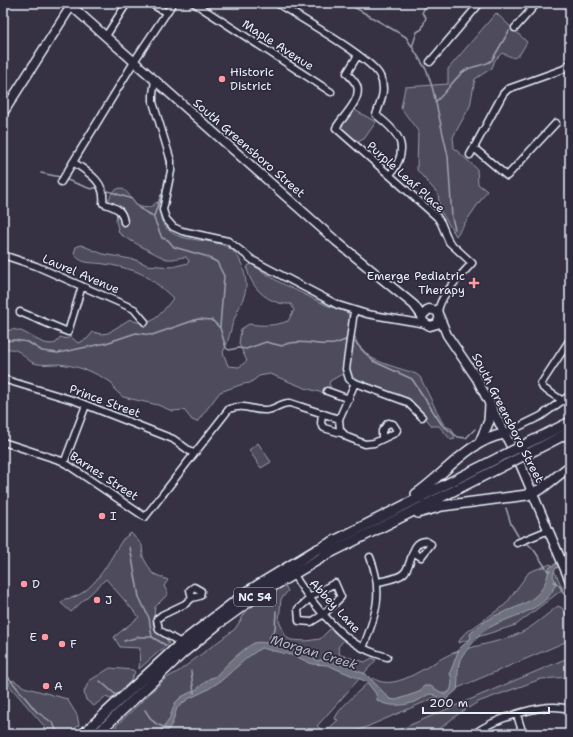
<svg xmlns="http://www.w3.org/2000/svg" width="573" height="737" viewBox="0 0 573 737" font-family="'Shantell Sans',sans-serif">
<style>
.green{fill:#4d4b5c;stroke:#9a9eaa}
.water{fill:#70717f;stroke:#a0a4af}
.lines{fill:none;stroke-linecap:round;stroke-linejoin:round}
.stream{stroke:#a0a4af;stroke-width:1.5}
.minor-casing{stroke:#e8f1f8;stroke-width:9}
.major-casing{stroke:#e8f1f8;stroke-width:11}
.highway-casing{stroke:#e8f1f8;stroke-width:12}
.minor{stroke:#2f2a3d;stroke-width:6}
.major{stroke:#2f2a3d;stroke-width:8}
.highway{stroke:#2f2a3d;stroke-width:9}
.highway-bridge-casing{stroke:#e8f1f8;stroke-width:12;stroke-linecap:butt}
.highway-bridge{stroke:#2f2a3d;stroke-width:9}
.poi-dot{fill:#ff9aa2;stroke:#2f2a3d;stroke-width:1.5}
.labels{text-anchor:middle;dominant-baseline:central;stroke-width:3.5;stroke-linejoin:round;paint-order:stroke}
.shield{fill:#2f2a3d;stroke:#b0b5c0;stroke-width:1}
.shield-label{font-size:11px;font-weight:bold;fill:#e8f1f8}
.street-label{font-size:12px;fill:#e8f1f8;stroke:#2f2a3d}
.poi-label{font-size:12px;fill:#e8f1f8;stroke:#2f2a3d;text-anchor:start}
.water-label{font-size:13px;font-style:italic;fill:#b2b7c2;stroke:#2f2a3d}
</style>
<rect width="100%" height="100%" fill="#363244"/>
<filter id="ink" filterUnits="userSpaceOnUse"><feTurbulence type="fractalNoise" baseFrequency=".025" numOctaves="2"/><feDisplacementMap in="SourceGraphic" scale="8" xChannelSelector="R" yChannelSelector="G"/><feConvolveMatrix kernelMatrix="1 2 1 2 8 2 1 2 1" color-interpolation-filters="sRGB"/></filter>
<g filter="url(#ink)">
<path class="green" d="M496,13L527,42L520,54L514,58L502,53L495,60L492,68L475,79L470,106L453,137L454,148L477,169L478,184L487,191L456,236L440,210L438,194L417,170L418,131L401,108L405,87L448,84V69Z
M351,108L376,122L364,139L355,143L337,127Z
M120,188C132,191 133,211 149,207C152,207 155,203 157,202C161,209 159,218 164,225C181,251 229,228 242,265C250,290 245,293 236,315C230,327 230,340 223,352L228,366L239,367L247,361L239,344L241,329L249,324C262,326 275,326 288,321L294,310L291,304C287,304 282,304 279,303C262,298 251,285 247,269L248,266L251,264L279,282L326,305L346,312L349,315C352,326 354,339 360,348C369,362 401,368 416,374L420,377L441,420L445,426L452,429L455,439L451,440L439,426H432L413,402L353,379L344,373L330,381L329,384L333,392L330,395L305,388L270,374L259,376L250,383L243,384L220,392L197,422L192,420L184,410L172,411L158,405L123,397L115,390L112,383C96,372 75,365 57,364C50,364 44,365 38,364C23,362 25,347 3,349V333C22,320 37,349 56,343L60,337L67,339L70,336L78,343L87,339L93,332L101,334L108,333L130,319C150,330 159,316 171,301L173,298C162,288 149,276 135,271C125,268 114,265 104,264C93,262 80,265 74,253L76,247L81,245L103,254L136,260L147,265L172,267L188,263L189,261L186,257C180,257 173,260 167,259C162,258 123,237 119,233L116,221L117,212L108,203C110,195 112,191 120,188Z
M258,443L271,462L261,468L249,450Z
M131,533L142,545L143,557L152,573L168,580L164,586L168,594L155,607L153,624L158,632L165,637L169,643L139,669L140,648L120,647L114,637L139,617L106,579L71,612L61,603L65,599C93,597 109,560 123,539Z
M551,564L563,589L516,625L458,643L463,635L506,604L529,572Z
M284,585L288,591L281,599L279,621L286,637L291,640L306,641L320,639L330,629L344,640L338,647L340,655L365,662L372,658L376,660L317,726L325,732L338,720L335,719C337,709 365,686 373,678C397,695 433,659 456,652C476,645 502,642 520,633C533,627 546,615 558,606L562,608L570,620V640L350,734H114L116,726L165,679L179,671L235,629L247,610Z
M570,657V677L541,679L478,702L457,715L433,734H389Z
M110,668L133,670L135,672L130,682L111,699L105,697L94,706L86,700L84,692L89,681Z
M13,680L24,687L67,699L77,715L79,725L68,734H51L8,684Z"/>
<path class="water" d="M570,554V560L555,569L553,576L556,582C548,613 506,615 484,631C480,634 465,652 462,656C456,665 459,680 457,690L444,701C439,700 436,694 430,694C426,695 423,698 419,700C407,706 388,708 377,700L376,694L367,682L353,676L327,665L312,664L295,656L261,648L248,657L222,680L207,690L188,699L177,708L172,724L165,734H160L161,730L169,720L175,703L181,697L197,689L210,678L215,677C225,666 240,651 254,643C261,640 298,648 305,652C309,654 313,658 317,661L329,658L350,665L355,670L366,674L390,699L396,700L419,692L424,686H430L446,695C453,689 453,682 450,673L459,649L471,638L470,634C476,628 485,621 492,617C519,605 545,602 549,568Z"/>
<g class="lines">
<path class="stream" d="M347,3L406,37L427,71L433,90L448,156L452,218L455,229
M412,47L417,32L422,29L426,17L422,13L427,3
M435,102C446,94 455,76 466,70C474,65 486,66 492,60L509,31
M41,173L60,177
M67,180L91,189L98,187
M164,184L168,170L165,152
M162,190L163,188
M108,191L132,199L139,208L153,216L162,238L168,240L174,247L205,256L217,262L224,276L220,327
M154,216L161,195
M3,341L14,340L28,342L42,351L58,353L106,343L136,333L152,335L198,319L212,320L220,328L226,348L229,350L238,348L246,349L266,342L282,346C293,338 320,346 334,344C338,343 342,341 346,340
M355,342L373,361L412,379L442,425L458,437L466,438L475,429
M506,508L511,524L518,536
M528,544L534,550L548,571H550
M130,547L139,597L149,618L152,637L167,646
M554,582L559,585L565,595
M124,641L139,637H151
M271,644L269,639L275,629L276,611
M3,671L37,712L53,723L58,734
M191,671L194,693
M100,681L116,695
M145,710C151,719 154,725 165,727"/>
<defs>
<path id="minor" d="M150,3L167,13
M194,3L331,92
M277,3C298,17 372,58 380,76C387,90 380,103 376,115C400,133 411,148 390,175
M515,28L537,3
M106,36L127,3
M358,55L347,73C350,77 355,81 357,86C362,100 342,117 336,128L437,217L441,223L449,242L472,263C461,276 440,294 438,312
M430,62L480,3
M155,80L153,94V102L171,161V171L163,210L166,219L173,227L182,231L228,241L254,261L338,305L367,314L426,324
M474,148L507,176L556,123
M470,155L503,94L508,89L564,69L570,63
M73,162C88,172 106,182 103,203C115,208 122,208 124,222
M61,182L137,57L173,3
M3,255L36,266L134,309L145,322
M354,311L346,369L349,379L353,382L407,402L422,417
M20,312L68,332L82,286
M3,379L76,401L173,439L194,454
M355,383L339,419L340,430L347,437L365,444L374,443L395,433L397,430L393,424L388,423L382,431V438
M327,391L349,399
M563,401L543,388L541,384L569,341
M322,413L321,424L324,428L341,433
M504,434L541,416L570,395
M3,442L62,461L145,517L229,409C246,403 251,411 266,410C275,410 281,402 290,403L339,419
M64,463L86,405
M517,543L549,530
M293,573C305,595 335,631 356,644C365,650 376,654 387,657
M378,582C386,580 398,579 404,573C413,564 410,541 426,541L431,544L421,557L413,552
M335,583L341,597L324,614L311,622L299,621L298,609L315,594Z
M181,643L159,630L157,619L162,615L185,604L192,598L200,596L201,591L194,587L190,590L192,598
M363,648C376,615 384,592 370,557
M517,715L523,734
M474,734C494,719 547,700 570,710"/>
<path id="major" d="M68,3L336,241L414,305L422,316
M3,113L73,3
M439,319L437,324L430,326L423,322L422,316L429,309L437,311L447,335L477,379L521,466L570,581"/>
<path id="highway" d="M480,442L489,421L490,405
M530,442L570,422
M535,450L570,432
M416,494C444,475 469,440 504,434
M418,513L442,506L527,495L541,489L570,466
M83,734L181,643L250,590L316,550L498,458
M97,734L184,652L218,624L258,595L326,555L501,467"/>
</defs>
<use href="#minor" class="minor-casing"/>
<use href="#major" class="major-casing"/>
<use href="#highway" class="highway-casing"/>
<use href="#minor" class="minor"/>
<use href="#major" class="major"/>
<use href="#highway" class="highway"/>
<defs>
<path id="highway-bridge" d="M498,458L530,442
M501,467L535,450"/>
</defs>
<use href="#highway-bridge" class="highway-bridge-casing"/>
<use href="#highway-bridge" class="highway-bridge"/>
</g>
</g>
<g class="poi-dot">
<circle cx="222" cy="79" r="4"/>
<path d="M472 277h4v4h4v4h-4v4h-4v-4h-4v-4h4z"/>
<circle cx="102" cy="516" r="4"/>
<circle cx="24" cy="584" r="4"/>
<circle cx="97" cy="600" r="4"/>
<circle cx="45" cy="637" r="4"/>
<circle cx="62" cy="644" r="4"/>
<circle cx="46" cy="686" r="4"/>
</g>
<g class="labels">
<rect class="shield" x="234" y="588" width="42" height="18" rx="3"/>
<g class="shield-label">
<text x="255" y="597">NC 54</text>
</g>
<g class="street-label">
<text transform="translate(278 45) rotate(33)">Maple Avenue</text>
<text transform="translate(249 148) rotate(41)">South Greensboro Street</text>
<text transform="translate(406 177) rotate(42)">Purple Leaf Place</text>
<text transform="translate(81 274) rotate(23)">Laurel Avenue</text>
<text transform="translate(105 401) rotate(20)">Prince Street</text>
<text transform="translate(508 418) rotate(63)">South Greensboro Street</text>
<text transform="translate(104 476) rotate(33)">Barnes Street</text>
<text transform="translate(335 606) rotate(47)">Abbey Lane</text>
</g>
<g class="poi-label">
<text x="230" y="72">Historic<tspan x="230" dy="14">District</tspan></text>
<text x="465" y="276" text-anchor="end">Emerge Pediatric<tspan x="465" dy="14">Therapy</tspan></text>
<text x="110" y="516">I</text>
<text x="32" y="584">D</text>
<text x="105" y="600">J</text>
<text x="37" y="637" text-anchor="end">E</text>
<text x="70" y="644">F</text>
<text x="54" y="686">A</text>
</g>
<g class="water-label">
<text transform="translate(314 652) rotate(17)">Morgan Creek</text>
</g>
</g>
<rect width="573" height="737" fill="none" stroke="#2f2a3d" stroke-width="16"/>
<rect x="8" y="8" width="557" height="721" fill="none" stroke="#e8f1f8" stroke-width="1.5" filter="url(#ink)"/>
<path d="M423 707v6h126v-6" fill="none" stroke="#e8f1f8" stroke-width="2"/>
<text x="429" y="707" font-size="12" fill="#e8f1f8" stroke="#2f2a3d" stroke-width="3" paint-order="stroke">200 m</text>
</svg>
